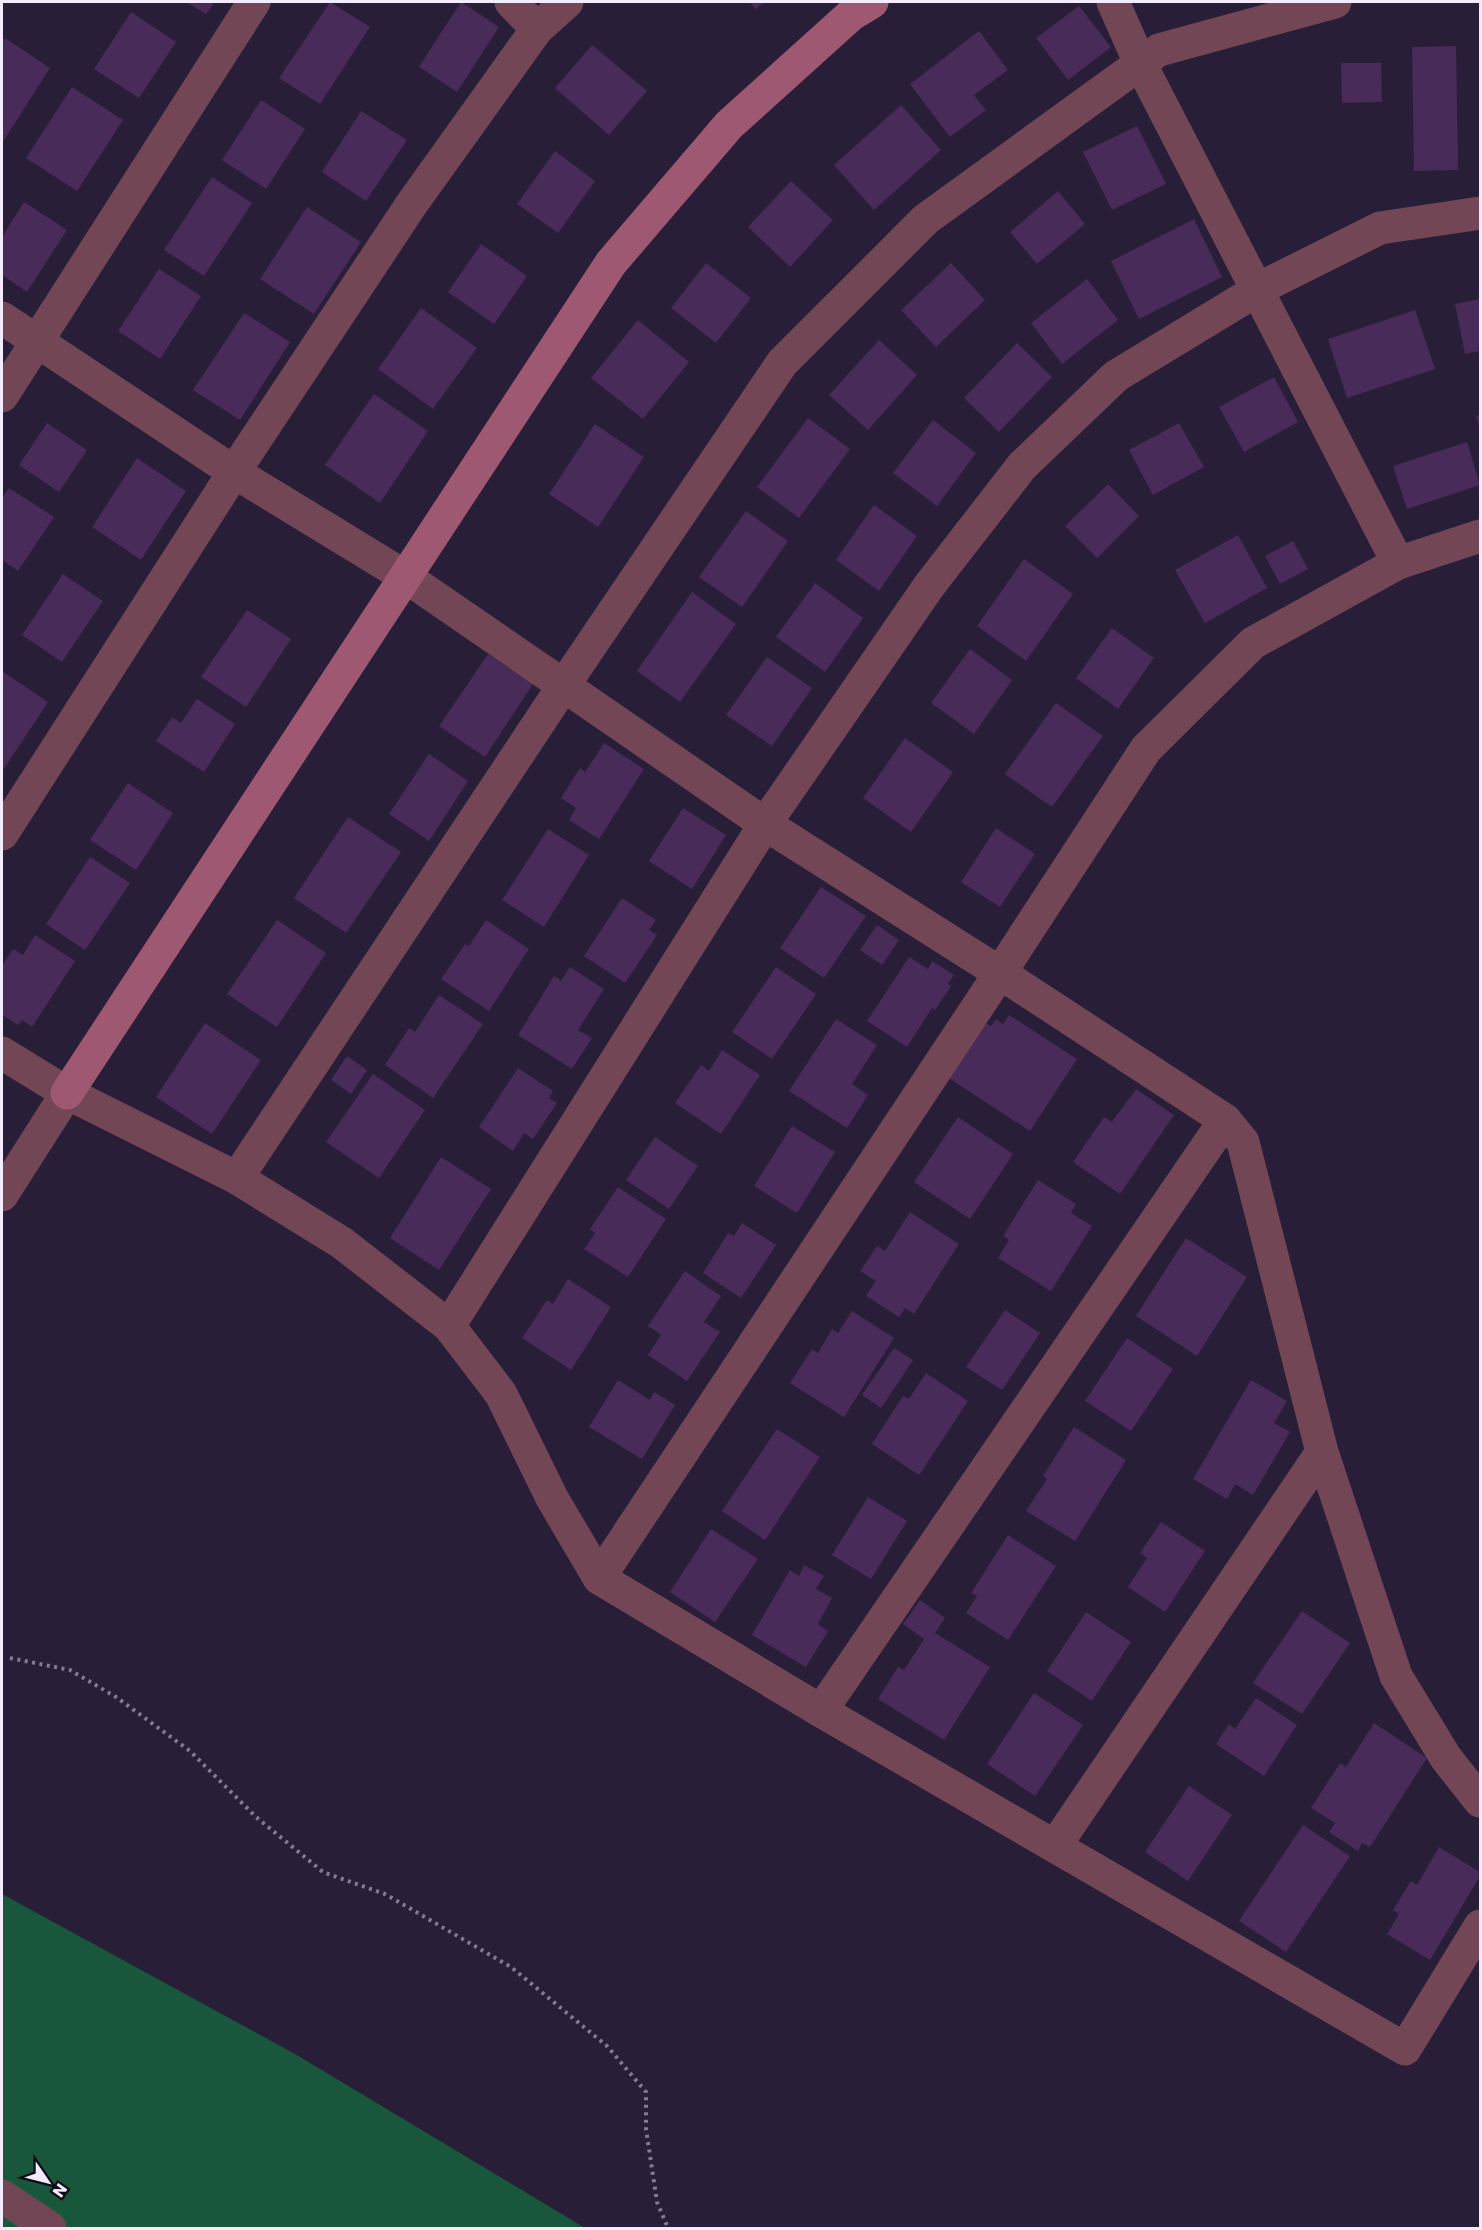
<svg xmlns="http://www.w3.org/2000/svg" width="1482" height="2230" viewBox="0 0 1482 2230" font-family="Poppins,sans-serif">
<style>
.green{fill:#19573d}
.building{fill:#482b59}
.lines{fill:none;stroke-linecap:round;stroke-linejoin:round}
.path{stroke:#837b91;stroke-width:4;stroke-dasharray:3 4.5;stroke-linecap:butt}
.street{stroke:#734656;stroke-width:33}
.secondary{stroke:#9f5872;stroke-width:33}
</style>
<rect width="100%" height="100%" fill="#281e38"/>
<path class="green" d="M2,1894L295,2054L585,2228H2Z"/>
<path class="building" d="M186,2H215L206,14Z
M330,2L370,27L320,104L279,78Z
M461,2L499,27L457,92L419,67Z
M750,2H765L755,9Z
M1079,6L1111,47L1068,80L1036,38Z
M131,12L176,42L139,98L94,69Z
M979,31L1008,70L974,95L986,110L950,137L910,84Z
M5,38L50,68L2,143V44Z
M592,45L647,91L609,135L555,88Z
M1456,46L1458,170L1414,171L1412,47Z
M1341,63H1381L1382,102L1342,103Z
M72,87L123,120L77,191L26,158Z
M261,100L305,129L266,189L222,160Z
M901,105L941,150L874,210L834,165Z
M361,111L407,140L366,201L322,172Z
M1137,126L1166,184L1112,210L1083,152Z
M555,151L595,181L558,233L517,204Z
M212,177L252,203L204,276L164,250Z
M791,181L833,220L790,267L748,227Z
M1058,191L1085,224L1037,264L1010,232Z
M24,202L67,230L27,292L2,275V237Z
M307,207L361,242L314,314L260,279Z
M1194,219L1222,277L1139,319L1111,261Z
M481,244L527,276L494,324L448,292Z
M706,263L751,298L716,343L671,308Z
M951,263L985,300L936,347L901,310Z
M159,269L201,296L160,359L118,331Z
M1087,279L1118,320L1062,364L1031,323Z
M1480,299V351L1465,354L1455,304Z
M421,308L477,348L433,409L378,369Z
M1415,310L1435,369L1347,398L1328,339Z
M244,313L290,342L240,420L193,390Z
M638,320L689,362L643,419L591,378Z
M879,340L917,375L868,430L829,395Z
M1017,343L1052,377L999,432L964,398Z
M1274,377L1298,422L1244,452L1219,407Z
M374,394L428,431L380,503L325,465Z
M1480,415V429L1476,416Z
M808,418L850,449L799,518L757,487Z
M933,420L976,453L937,506L893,473Z
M47,423L87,450L59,492L19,465Z
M1179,423L1204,467L1153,495L1129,450Z
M595,424L644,457L598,527L549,494Z
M1467,442L1480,485L1407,509L1393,466Z
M137,458L186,491L141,560L92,527Z
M1108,484L1139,516L1097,558L1065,526Z
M9,488L54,517L18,571L2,560V498Z
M874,505L917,536L879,591L836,560Z
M746,511L788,541L742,607L699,577Z
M1238,535L1267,588L1205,623L1175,570Z
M1293,541L1308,569L1280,584L1265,556Z
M1024,559L1073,594L1026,661L977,626Z
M63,574L103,601L62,662L22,635Z
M815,583L863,618L825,672L776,637Z
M692,592L736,624L680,702L637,671Z
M247,610L291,639L246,707L201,677Z
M1112,628L1154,658L1118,709L1076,678Z
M970,649L1012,680L974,734L931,703Z
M488,654L533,684L485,757L439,726Z
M767,657L812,688L772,746L726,715Z
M2,671L48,702L2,772Z
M197,699L235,724L204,772L156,741L172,717L181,723Z
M1056,703L1103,736L1052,807L1005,774Z
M905,738L953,772L911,832L863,798Z
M604,743L644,769L599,839L569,820L576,808L561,798L580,768L585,772Z
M429,754L468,781L429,841L389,814Z
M128,783L173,813L136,870L90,840Z
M683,808L726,835L692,889L649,861Z
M348,817L401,852L346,933L294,898Z
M996,828L1035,854L1000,907L961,882Z
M548,829L589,855L544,927L502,900Z
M90,857L130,883L85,950L46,924Z
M821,887L866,916L824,978L780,948Z
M622,898L656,920L649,930L657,935L625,983L584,956Z
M277,920L326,953L277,1027L227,994Z
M486,920L529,949L489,1011L441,979L465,944L469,946Z
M877,925L899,940L882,965L860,950Z
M35,935L75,961L32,1027L22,1020L18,1025L2,1015V966L13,949L23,955Z
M909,957L928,969L932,961L954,975L948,984L951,986L935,1010L932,1008L907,1047L867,1021Z
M570,967L604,989L578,1030L592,1038L572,1069L518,1035L554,976L561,981Z
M776,967L816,994L772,1059L732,1032Z
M439,995L483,1024L433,1098L385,1065L409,1028L415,1032Z
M1009,1015L1077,1059L1030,1131L947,1077L984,1022L991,1026L996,1019L1003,1024Z
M836,1019L877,1045L852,1084L868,1095L847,1128L789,1091Z
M205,1023L261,1060L212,1134L156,1097Z
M722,1050L760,1075L721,1134L675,1103L701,1065L709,1071Z
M347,1056L367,1070L351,1094L331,1080Z
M518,1068L553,1091L549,1098L557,1103L533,1139L524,1133L513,1151L479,1127Z
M373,1074L425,1110L379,1178L326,1142Z
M1136,1089L1174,1115L1120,1194L1073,1162L1104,1117L1112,1122Z
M958,1117L1013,1154L970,1219L914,1182Z
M792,1126L835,1152L797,1213L754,1186Z
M655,1137L698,1166L669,1209L626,1180Z
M441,1157L491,1189L439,1270L390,1238Z
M1038,1180L1076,1204L1071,1213L1092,1226L1051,1291L998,1258L1009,1240L1003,1236Z
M618,1187L666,1219L628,1277L584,1249L595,1233L590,1229Z
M910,1212L959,1244L914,1314L905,1308L899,1317L866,1296L876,1281L860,1271L877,1246L885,1251Z
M742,1223L776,1245L741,1298L703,1273L728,1233L734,1236Z
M1186,1238L1247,1277L1197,1356L1136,1316Z
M685,1271L721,1296L704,1322L720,1332L687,1381L648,1355L661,1335L648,1326Z
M568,1279L611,1307L571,1370L522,1338L547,1300L553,1304Z
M1005,1310L1040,1333L1002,1390L966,1367Z
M852,1311L894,1338L844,1417L790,1383L812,1349L818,1353L832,1329L838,1333Z
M1127,1338L1173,1369L1131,1431L1085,1401Z
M894,1348L913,1360L881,1408L862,1395Z
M926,1373L968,1401L919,1475L872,1444L903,1396L909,1399Z
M618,1380L650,1400L654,1392L675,1405L642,1459L589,1427Z
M1251,1380L1287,1401L1274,1423L1290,1432L1253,1495L1235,1484L1227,1499L1193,1479Z
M1074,1427L1126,1460L1075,1541L1026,1511L1047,1479L1043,1476Z
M777,1429L820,1457L765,1540L722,1511Z
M868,1497L907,1521L871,1579L832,1555Z
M1161,1522L1205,1551L1165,1612L1128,1587L1147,1558L1140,1553Z
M711,1529L758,1559L715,1622L670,1592Z
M1008,1535L1056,1566L1008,1640L966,1613L977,1596L971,1593Z
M804,1565L824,1576L816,1589L832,1598L818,1624L828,1631L806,1667L752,1635L790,1570L799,1576Z
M920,1600L945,1618L935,1633L990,1667L944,1740L878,1699L898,1667L904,1670L924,1639L903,1624Z
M1302,1611L1350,1643L1302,1714L1253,1683Z
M1086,1612L1131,1642L1092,1701L1047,1671Z
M1034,1693L1083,1725L1035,1796L987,1764Z
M1256,1698L1297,1725L1264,1776L1216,1744L1229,1724L1235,1729Z
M1374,1723L1427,1758L1370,1847L1362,1843L1358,1851L1329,1832L1335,1823L1311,1808L1340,1763L1346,1767Z
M1189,1786L1232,1815L1188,1881L1145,1852Z
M1303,1825L1350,1856L1286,1952L1239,1921Z
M1439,1847L1480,1872V1876L1430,1960L1387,1934L1399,1914L1393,1910L1411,1881L1417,1885Z"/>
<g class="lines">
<path class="path" d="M10,1658L70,1670L116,1697L190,1751L256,1817L323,1872L385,1894L511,1967L607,2046L646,2092V2129L657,2202L668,2228"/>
<path class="street" d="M511,2L537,29
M1113,2L1140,63L1398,563
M2,318L234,472L406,577L765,824L1000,973L1225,1120L1243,1142L1322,1452L1396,1676L1446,1758L1480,1801
M2,396L254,2
M2,834L234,472L411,205L537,29L567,2
M2,1053L67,1093L237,1178L342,1243L449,1326L501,1394L552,1498L599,1578L821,1711L1405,2049L1480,1926
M237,1178L564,685L782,363L926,219L1159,50L1335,2
M2,1195L67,1093
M449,1326L765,824L929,586L1022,466L1116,376L1264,286L1380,228L1480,213
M599,1578L1000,973L1146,749L1253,643L1398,563L1480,536
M821,1711L1225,1120
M1055,1846L1322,1452
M2,2196L50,2228"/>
<path class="secondary" d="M67,1093L611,263L729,125L852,14L872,2"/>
</g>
<rect width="1482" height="2230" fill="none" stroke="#f2ecfe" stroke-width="6"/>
<g transform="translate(48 2182) rotate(125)" stroke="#0f0b16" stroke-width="4.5" paint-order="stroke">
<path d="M0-4.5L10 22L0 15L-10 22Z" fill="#f2ecfe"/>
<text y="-9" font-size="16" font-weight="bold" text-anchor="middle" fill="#f2ecfe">N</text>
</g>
</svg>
